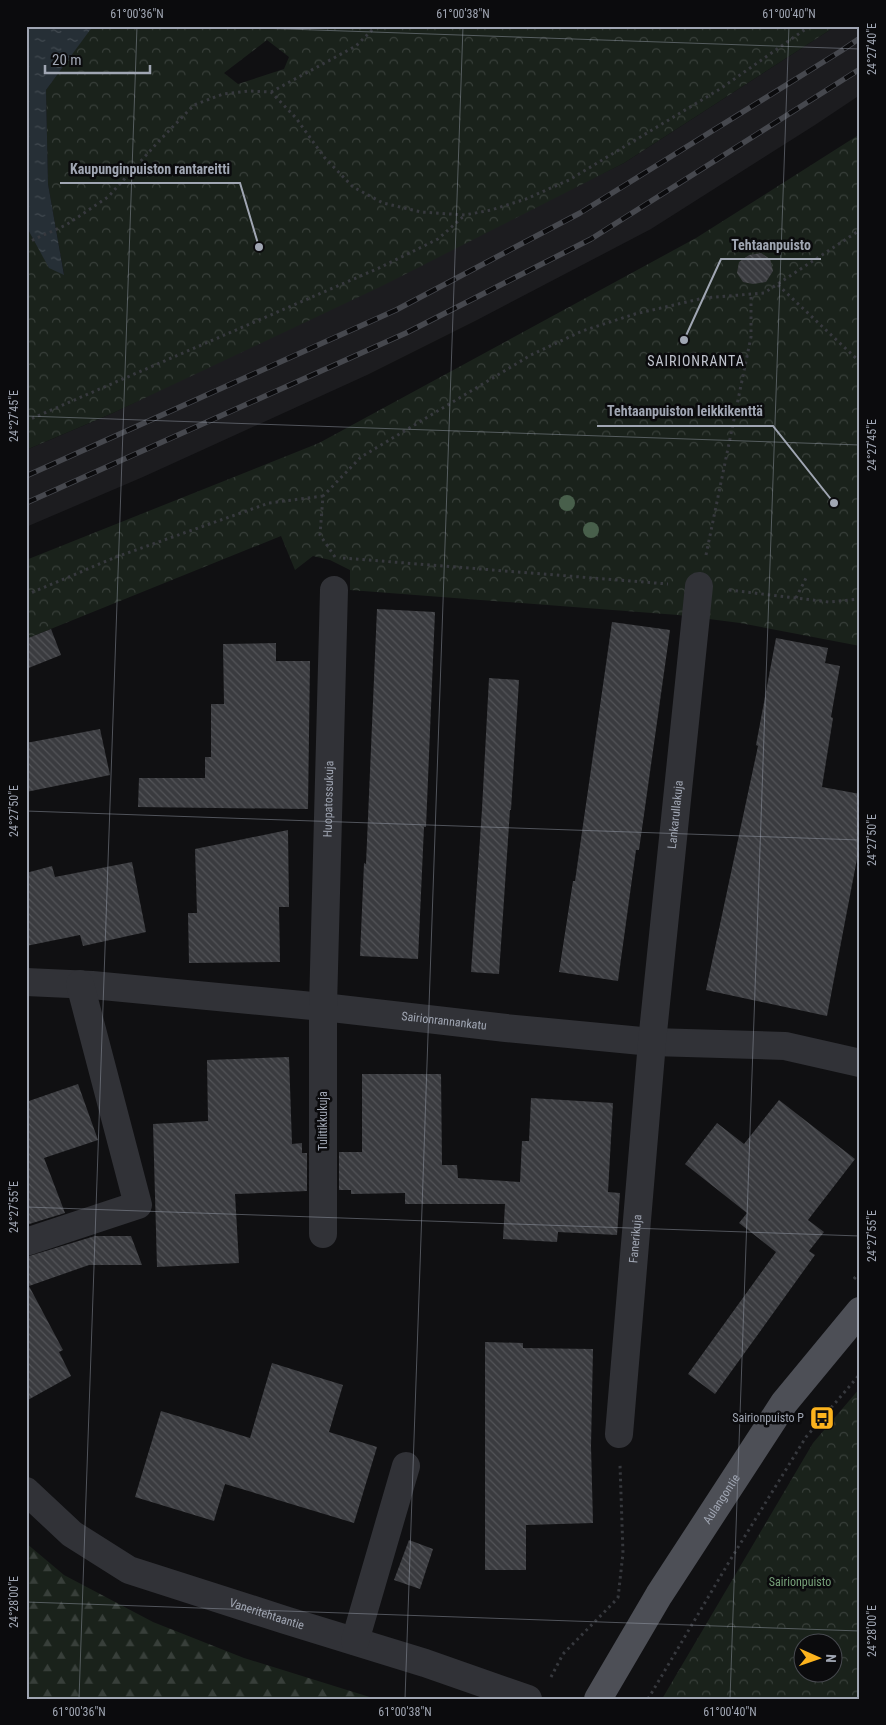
<svg xmlns="http://www.w3.org/2000/svg" width="886" height="1725" viewBox="0 0 886 1725" font-family="'Roboto Condensed',sans-serif">
<style>
.built{fill:#1c1c1f}
.forest{fill:url(#forest-firs)}
.park{fill:url(#park-crowns);fill-rule:evenodd}
.water{fill:url(#water-ripples)}
.building{fill:url(#building-back-hatch)}
.lines{fill:none;stroke-linecap:round;stroke-linejoin:round}
.path{stroke:#37393e;stroke-width:3;stroke-dasharray:2.5 4;stroke-linecap:butt}
.minor{stroke:#313237;stroke-width:28}
.major{stroke:#4d4f56;stroke-width:28}
.rail-casing{stroke:#46484e;stroke-width:5.5}
.rail{stroke:#0b0b0d;stroke-width:4;stroke-dasharray:11;stroke-linecap:butt}
.tree{fill:#485f4b}
.ticks{fill:none;stroke:#a0a6b3;stroke-width:1;stroke-opacity:0.45}
.labels{text-anchor:middle;dominant-baseline:central;stroke-width:5;stroke-linejoin:round;paint-order:stroke}
.street-label{font-size:12px;fill:#a0a6b3;stroke:#0b0b0d}
.poi-label{font-size:12px;fill:#a0a6b3;stroke:#0b0b0d;text-anchor:end}
.park-label{font-size:12px;fill:#76a079;stroke:#0b0b0d}
.neighbourhood-label{font-size:14px;letter-spacing:1px;fill:#c1c5cf;stroke:#0b0b0d}
.leader{fill:none;stroke:#a0a6b3;stroke-width:2}
.callout-dot{fill:#a0a6b3;stroke:#0b0b0d;stroke-width:2}
.callout-label{font-size:14px;text-anchor:middle;font-weight:bold;fill:#a0a6b3;stroke:#0b0b0d;stroke-width:5;stroke-linejoin:round;paint-order:stroke}
.neatline{fill:none;stroke:#a0a6b3;stroke-width:2}
.ticks-label{font-size:12px;text-anchor:middle;fill:#a0a6b3}
</style>
<defs>
<pattern id="forest-firs" width="22" height="20" patternUnits="userSpaceOnUse" patternTransform="scale(1.25)"><rect width="22" height="20" fill="#1a221b"/><path d="M5 1l3.5 6h-7zM16 11l3.5 6h-7z" fill="#383f3a"/></pattern>
<pattern id="park-crowns" width="20" height="18" patternUnits="userSpaceOnUse" patternTransform="scale(1.25)"><rect width="20" height="18" fill="#1a221b"/><path d="M2 6a3 3 0 1 1 6 0M12 15a3 3 0 1 1 6 0" fill="none" stroke="#383f3a"/></pattern>
<pattern id="water-ripples" width="26" height="14" patternUnits="userSpaceOnUse" patternTransform="scale(1.25)"><rect width="26" height="14" fill="#262f36"/><path d="M2 4q2-2 4 0t4 0M15 11q2-2 4 0t4 0" fill="none" stroke="#424a51"/></pattern>
<pattern id="building-back-hatch" width="6" height="6" patternUnits="userSpaceOnUse" patternTransform="scale(1.25)"><rect width="6" height="6" fill="#3a3b3f"/><path d="M-1 5l2 2M0 0l6 6M5-1l2 2" fill="none" stroke="#535458"/></pattern>
</defs>
<rect width="100%" height="100%" fill="#101012"/>
<path class="built" d="M836,26H860V95L815,125L651,229L479,319L367,375L143,477L26,527V450L113,413L624,163Z"/>
<path class="forest" d="M26,1543L64,1575L153,1622L244,1658L376,1699H26Z"/>
<path class="park" d="M95,26H836L624,163L382,286L113,413L26,450V226L49,267L64,274L48,184L46,90L90,29ZM267,40L289,57L284,69L238,84L224,73Z
M860,134V646L740,623L678,615L350,590V570L330,560L313,556L295,570L281,536L26,639V560L319,443L696,238Z
M860,1388V1699H662L813,1443ZM834,1642V1672H804V1642Z"/>
<path class="water" d="M26,26H95L90,30L46,90L48,184L64,275L49,268L26,226Z"/>
<path class="building" d="M761,253L770,259L773,271L766,282L753,284L743,282L737,273L739,262L749,255Z
M377,609L435,612L426,827H424L418,959L360,956L364,863L366,864Z
M612,622L670,630L639,850H636L618,981L559,972L573,881H575Z
M51,629L61,655L26,669V639Z
M776,638L828,648L825,663L840,666L831,717L833,718L822,787L860,794V843L827,1016L706,990L758,746L756,745Z
M276,643V661H310L308,809L138,807L139,778H205V757H211V704H224L223,644Z
M489,678L519,680L511,810H510L499,974L471,972L482,809Z
M100,729L110,775L26,792V743Z
M288,830L289,907H279L280,962L189,963L188,913H197L195,849Z
M132,862L146,932L83,946L80,935L26,946V873L52,866L55,877Z
M289,1057L292,1144L302,1143V1153H307V1191L235,1194L239,1263L157,1267L153,1124L208,1121L207,1060Z
M362,1074H441L442,1165H457L458,1178L520,1182L522,1141H529L531,1098L613,1103L608,1192L620,1193L617,1235L558,1232L557,1242L503,1239L505,1204H405V1193L351,1194V1190H339V1152H362Z
M78,1084L98,1140L44,1158L65,1213L26,1225V1102Z
M779,1100L855,1159L808,1220L824,1232L809,1251L815,1255L715,1394L688,1374L776,1252L739,1223L747,1213L685,1164L717,1123L744,1144Z
M95,1236H131L142,1265H89L29,1286L63,1350L59,1352L71,1376L26,1401V1257Z
M485,1342L523,1343V1348L593,1349L591,1446L593,1523L526,1525V1570H485Z
M272,1363L343,1385L329,1432L377,1447L354,1523L225,1484L214,1521L135,1497L161,1411L250,1438Z
M409,1540L433,1549L420,1589L394,1580Z"/>
<g class="lines">
<path class="path" d="M271,92L356,46L376,26
M26,243L66,225L108,197L159,141L194,105L223,94L249,91L271,92L296,118L324,157L353,187L383,203L421,212L465,215L491,210L526,199L569,180L720,89L810,26
M778,285L860,362
M26,421L379,268L438,239L465,215
M706,555L751,337V295
M335,557L320,535L323,496L361,457L531,355L582,331L635,314L704,298L764,293L860,230
M343,558L668,584
M729,590L829,602L860,599
M26,595L116,557L269,503L323,496
M796,598L807,576
M854,1279L860,1271
M618,1598L623,1553L620,1465
M551,1677L563,1654L618,1598
M648,1699L729,1562L806,1437L860,1374"/>
<g class="minor">
<path id="s1" d="M26,982L92,985L323,1007L506,1028L652,1042L785,1046L860,1063"/>
<path id="s2" d="M323,1234V1007L334,590"/>
<path d="M26,1242L138,1205L80,984"/>
<path id="s3" d="M619,1434L652,1042L699,586"/>
<path id="s4" d="M26,1491L72,1534L129,1570L285,1620L425,1663L528,1699"/>
<path d="M355,1641L406,1466"/>
</g>
<path class="major" id="s5" d="M598,1699L659,1595L784,1403L860,1311"/>
<defs>
<path id="rail" d="M26,476L396,310L580,213L841,51L860,38
M26,503L406,333L591,239L860,69"/>
</defs>
<use href="#rail" class="rail-casing"/>
<use href="#rail" class="rail"/>
</g>
<g class="tree">
<circle cx="567" cy="503" r="8"/>
<circle cx="591" cy="530" r="8"/>
</g>
<path class="ticks" d="M201,26L860,49M26,416L860,445M26,811L860,840M26,1207L860,1236M26,1602L860,1631M79,1699L137,26M405,1699L463,26M730,1699L789,26"/>
<defs>
<symbol id="bus-square" viewBox="-11 -11 22 22"><rect x="-9" y="-9" width="18" height="18" rx="4" fill="#fcb31d" stroke="#0b0b0d"/><path d="M-5-6H5V4H4V6H2V4H-2V6H-4V4H-5ZM-3.5-4V0h7V-4ZM-3.5 1.2v1.5H-2V1.2ZM2 1.2v1.5H3.5V1.2Z" fill="#111"/></symbol>
</defs>
<g fill-rule="evenodd">
<use href="#bus-square" x="808" y="1404" width="28" height="28"/>
</g>
<g class="labels">
<g class="street-label">
<text stroke="none"><textPath href="#s2" startOffset="435">Huopatossukuja</textPath></text>
<text stroke="none"><textPath href="#s3" startOffset="622">Lankarullakuja</textPath></text>
<text stroke="none"><textPath href="#s1" startOffset="420">Sairionrannankatu</textPath></text>
<text transform="translate(323 1121) rotate(-90)">Tulitikkukuja</text>
<text stroke="none"><textPath href="#s3" startOffset="196">Fanerikuja</textPath></text>
<text stroke="none"><textPath href="#s5" startOffset="235">Aulangontie</textPath></text>
<text stroke="none"><textPath href="#s4" startOffset="275">Vaneritehtaantie</textPath></text>
</g>
<g class="poi-label">
<text x="804" y="1418">Sairionpuisto P</text>
</g>
<g class="park-label">
<text x="800" y="1582">Sairionpuisto</text>
</g>
<g class="neighbourhood-label">
<text x="696" y="361">SAIRIONRANTA</text>
</g>
</g>
<path class="leader" d="M259 247L240 183H60M684 340L721 259H821M834 503L773 426H597"/>
<g class="callout-dot">
<circle cx="259" cy="247" r="5"/>
<circle cx="684" cy="340" r="5"/>
<circle cx="834" cy="503" r="5"/>
</g>
<g class="callout-label">
<text x="150" y="174">Kaupunginpuiston rantareitti</text>
<text x="771" y="250">Tehtaanpuisto</text>
<text x="685" y="416">Tehtaanpuiston leikkikenttä</text>
</g>
<rect width="886" height="1725" fill="none" stroke="#0b0b0d" stroke-width="55"/>
<g transform="translate(818 1658) rotate(92)"><circle r="24" fill="#0b0b0d" stroke="#47494f"/>
<path d="M0-4L9 19L0 12L-9 19Z" fill="#fcb31d"/>
<text y="-8" font-size="14" font-weight="bold" text-anchor="middle" fill="#a0a6b3">N</text>
</g>
<path d="M45 65v8h105v-8" fill="none" stroke="#a0a6b3" stroke-width="2.5"/>
<text x="52" y="65" font-size="15" fill="#a0a6b3" stroke="#0b0b0d" stroke-width="4" paint-order="stroke">20 m</text>
<rect x="28" y="28" width="830" height="1670" class="neatline"/>
<g class="ticks-label">
<text x="137" y="18">61°00'36"N</text>
<text x="463" y="18">61°00'38"N</text>
<text x="789" y="18">61°00'40"N</text>
<text transform="translate(872 49) rotate(-90)" y="4">24°27'40"E</text>
<text transform="translate(14 416) rotate(-90)" y="4">24°27'45"E</text>
<text transform="translate(872 445) rotate(-90)" y="4">24°27'45"E</text>
<text transform="translate(14 811) rotate(-90)" y="4">24°27'50"E</text>
<text transform="translate(872 840) rotate(-90)" y="4">24°27'50"E</text>
<text transform="translate(14 1207) rotate(-90)" y="4">24°27'55"E</text>
<text transform="translate(872 1236) rotate(-90)" y="4">24°27'55"E</text>
<text transform="translate(14 1602) rotate(-90)" y="4">24°28'00"E</text>
<text transform="translate(872 1631) rotate(-90)" y="4">24°28'00"E</text>
<text x="79" y="1716">61°00'36"N</text>
<text x="405" y="1716">61°00'38"N</text>
<text x="730" y="1716">61°00'40"N</text>
</g>
</svg>
